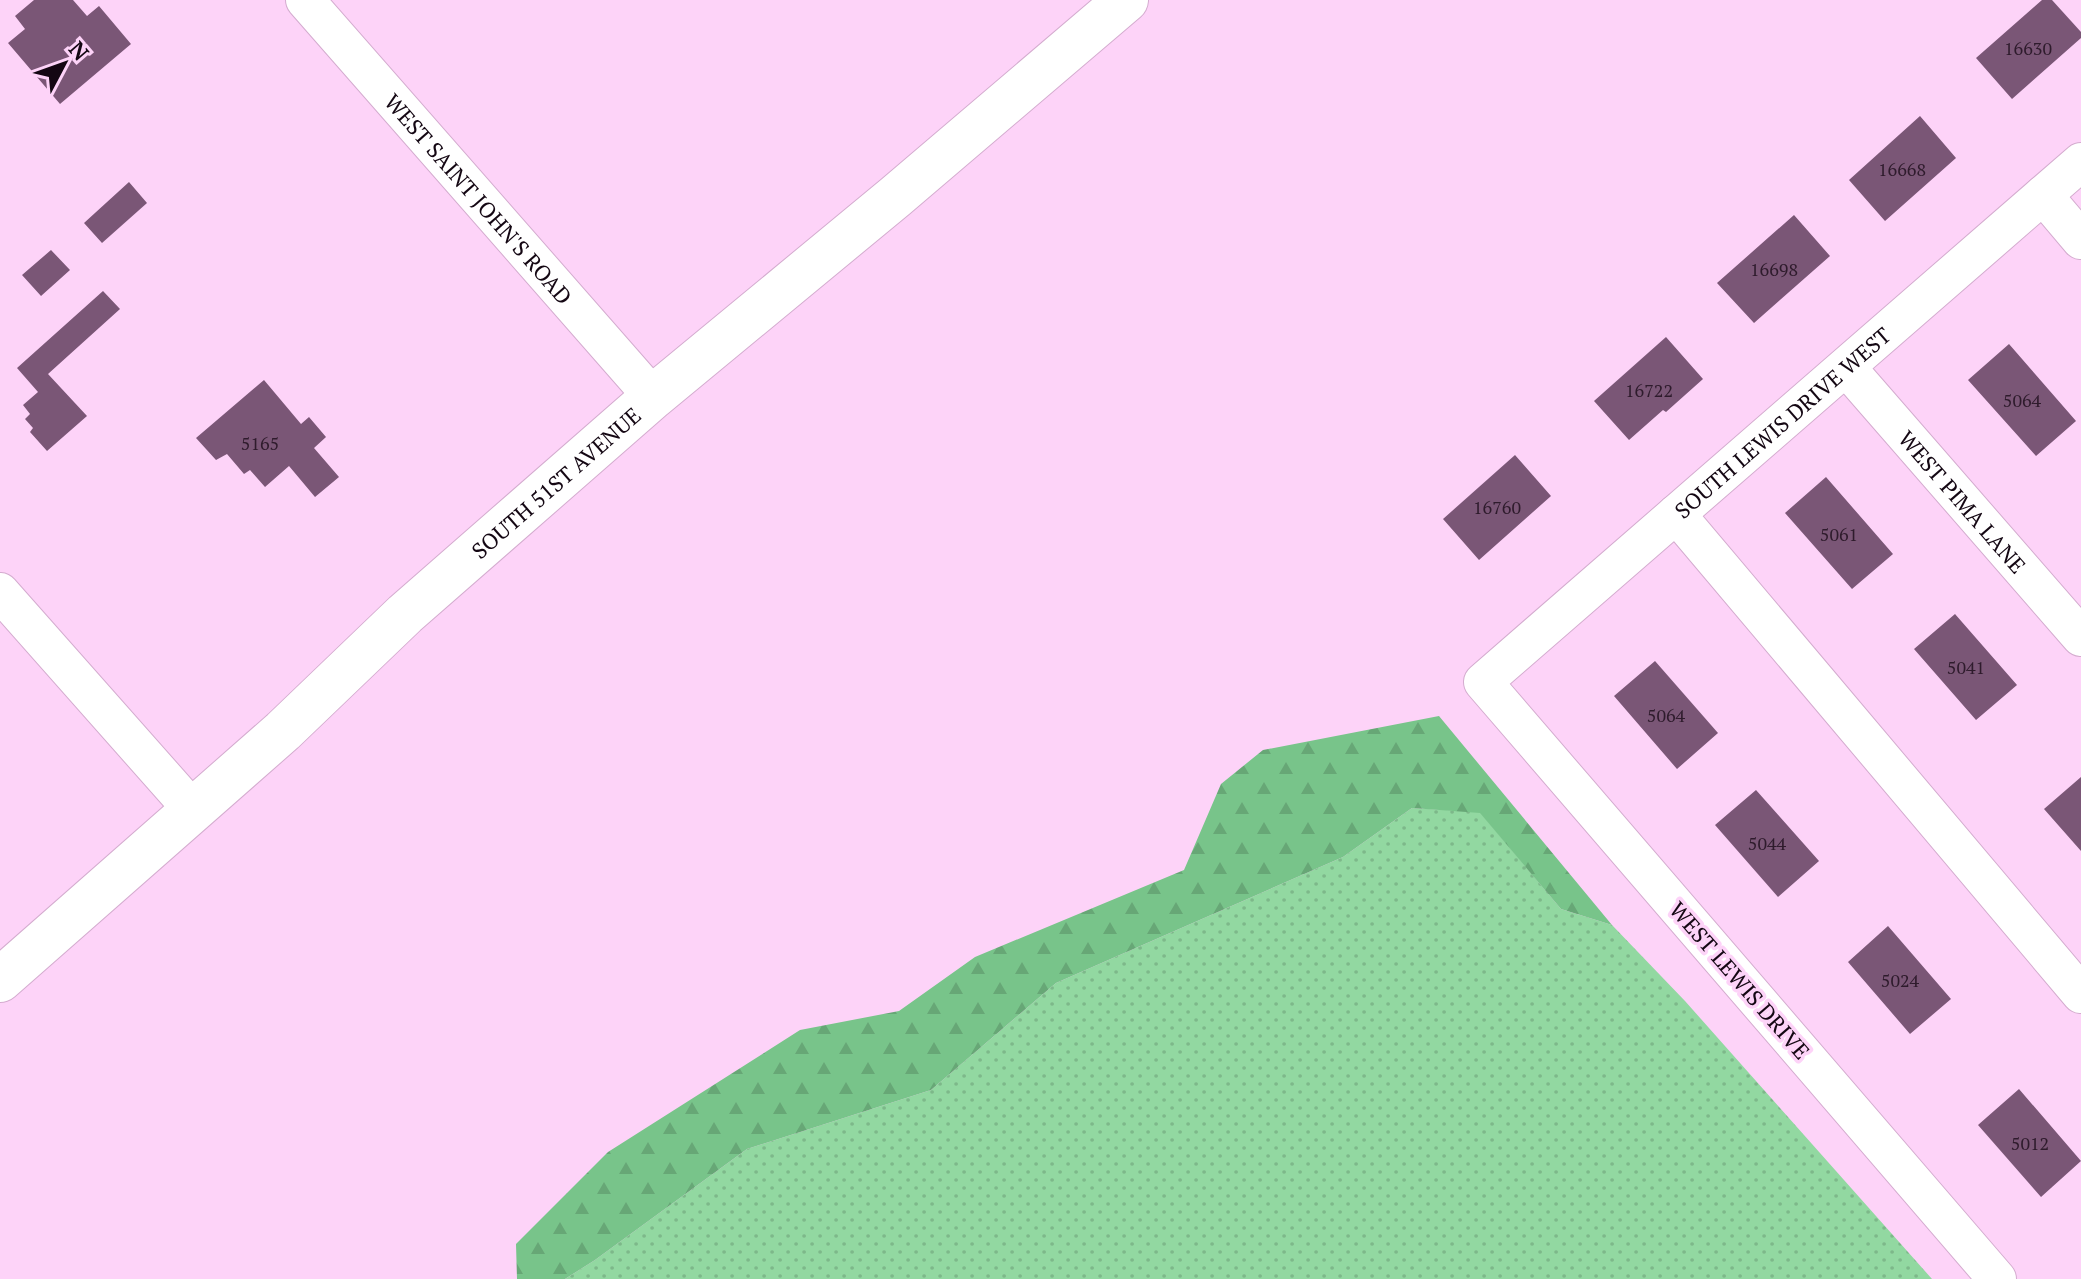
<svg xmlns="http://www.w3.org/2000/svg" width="2081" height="1279" viewBox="0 0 2081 1279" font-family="'PT Serif',serif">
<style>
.grass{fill:url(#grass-dots)}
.forest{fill:url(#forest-firs)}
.building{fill:#7a5676}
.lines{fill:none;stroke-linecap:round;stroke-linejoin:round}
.minor-casing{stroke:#d4accf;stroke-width:40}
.major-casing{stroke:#d4accf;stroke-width:46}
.minor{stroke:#fff;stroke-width:38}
.major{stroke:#fff;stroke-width:44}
.labels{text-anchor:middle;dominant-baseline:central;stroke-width:7;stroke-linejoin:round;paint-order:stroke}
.number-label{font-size:18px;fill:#2e1b2c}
.street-label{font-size:22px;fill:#140713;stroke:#fdd3f8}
</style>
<defs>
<pattern id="grass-dots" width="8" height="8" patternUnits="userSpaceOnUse" patternTransform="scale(2)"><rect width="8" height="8" fill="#92d8a1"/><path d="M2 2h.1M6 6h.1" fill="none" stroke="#7db88a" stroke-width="1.8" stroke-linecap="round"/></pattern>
<pattern id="forest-firs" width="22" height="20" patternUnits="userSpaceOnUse" patternTransform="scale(2)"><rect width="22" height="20" fill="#78c48a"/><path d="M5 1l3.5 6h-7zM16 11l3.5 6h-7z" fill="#67a776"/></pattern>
</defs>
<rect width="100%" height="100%" fill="#fdd3f8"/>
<path class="grass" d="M1412,808L1480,812L1561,909L1612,925L1685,1001L1932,1279H565L595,1260L747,1149L931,1090L1056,983L1343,857Z"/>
<path class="forest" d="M1439,716L1612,925L1561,909L1480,813L1412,808L1343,857L1056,983L931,1090L747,1149L595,1260L565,1279H517L516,1244L608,1152L800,1030L899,1011L975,957L1184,870L1221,784L1263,750Z"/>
<path class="building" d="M34,0H73L87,16L99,6L131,44L60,104L8,43L25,29L15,16Z
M2042,0H2052L2081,32V38L2012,99L1976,58Z
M1920,116L1956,158L1885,221L1849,180Z
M129,182L147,203L102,243L84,223Z
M1794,215L1830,256L1754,323L1717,283Z
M51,250L70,270L41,296L22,275Z
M103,291L120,309L48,374L87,416L47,451L30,432L33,428L25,419L30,414L23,405L38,392L17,368Z
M1666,337L1703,379L1666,412L1663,410L1629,440L1594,401Z
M2009,344L2076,421L2036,456L1968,380Z
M264,380L301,424L309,417L326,437L314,448L339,477L315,497L289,466L265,487L250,470L244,474L227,454L216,460L196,438Z
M1515,455L1551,496L1479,560L1443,519Z
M1826,477L1893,554L1852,589L1785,513Z
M1955,614L2017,685L1976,720L1914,649Z
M1655,661L1718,733L1677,769L1614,696Z
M2081,777V851L2044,809Z
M1756,790L1819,861L1778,897L1715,825Z
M1888,926L1951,999L1910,1034L1848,962Z
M2019,1089L2081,1161L2041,1197L1978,1125Z"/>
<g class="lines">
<defs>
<g id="minor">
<path id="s1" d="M305,0L653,397"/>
<path d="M2043,195L2081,240"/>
<path id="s2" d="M1846,367L2081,637"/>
<path d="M1676,514L2081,994"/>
<path d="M0,592L192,809"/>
<path id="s3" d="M1997,1279L1483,682L2081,162"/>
</g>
<g id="major">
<path id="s4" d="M0,980L283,731L405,614L653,397L895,197L1126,0"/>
</g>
</defs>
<use href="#minor" class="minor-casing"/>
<use href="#major" class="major-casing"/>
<use href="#minor" class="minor"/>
<use href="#major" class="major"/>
</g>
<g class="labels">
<g class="number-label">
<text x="2028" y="48">16630</text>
<text x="1902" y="169">16668</text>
<text x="1774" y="269">16698</text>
<text x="1649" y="390">16722</text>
<text x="2022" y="400">5064</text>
<text x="260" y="443">5165</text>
<text x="1497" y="507">16760</text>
<text x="1839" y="534">5061</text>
<text x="1966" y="667">5041</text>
<text x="1666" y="715">5064</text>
<text x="1767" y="843">5044</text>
<text x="1900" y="980">5024</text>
<text x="2030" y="1143">5012</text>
</g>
<g class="street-label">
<text stroke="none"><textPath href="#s1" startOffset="264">WEST SAINT JOHN'S ROAD</textPath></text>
<text stroke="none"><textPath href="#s3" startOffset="1184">SOUTH LEWIS DRIVE WEST</textPath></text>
<text stroke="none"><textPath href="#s4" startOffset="746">SOUTH 51ST AVENUE</textPath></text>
<text stroke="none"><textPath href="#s2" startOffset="178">WEST PIMA LANE</textPath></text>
<text transform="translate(1740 980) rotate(49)">WEST LEWIS DRIVE</text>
</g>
</g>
<g transform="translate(64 64) rotate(49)" stroke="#fdd3f8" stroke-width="6" paint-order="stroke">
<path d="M0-6L14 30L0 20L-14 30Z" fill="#140713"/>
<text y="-12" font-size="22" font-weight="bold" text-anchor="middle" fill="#140713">N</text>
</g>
</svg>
